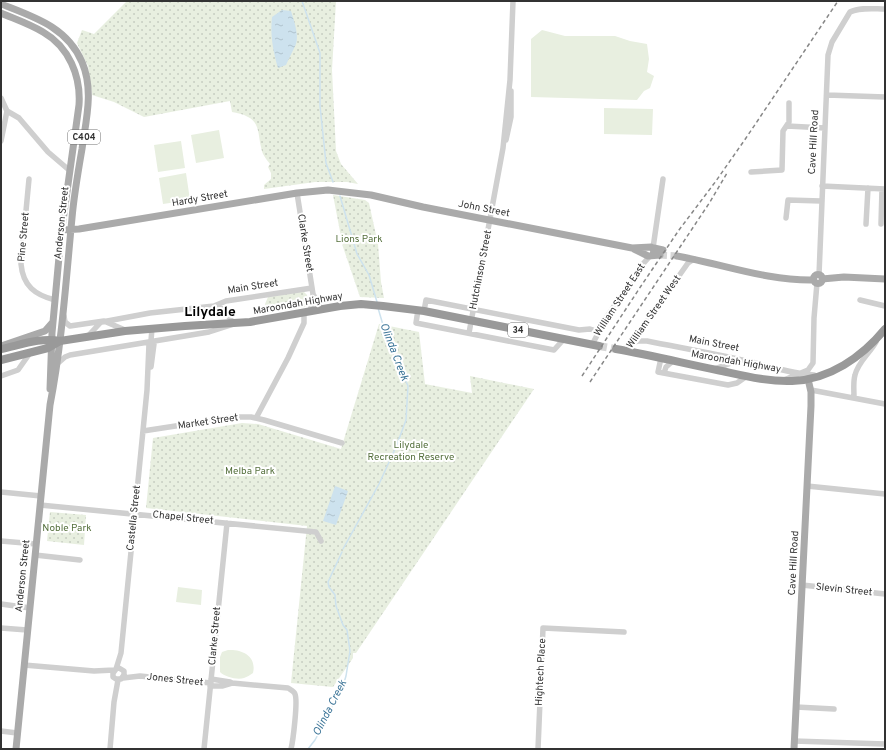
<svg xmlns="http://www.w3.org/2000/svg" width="886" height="750" viewBox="0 0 886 750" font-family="Overpass,sans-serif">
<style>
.grass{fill:#e8efe0}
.park{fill:url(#park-dots)}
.water{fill:url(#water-ripples)}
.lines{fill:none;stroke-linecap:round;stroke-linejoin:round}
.stream{stroke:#cde2ee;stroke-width:1.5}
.major-tunnel{stroke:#d6d6d6;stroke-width:7;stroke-dasharray:7 3.5;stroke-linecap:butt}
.highway-tunnel{stroke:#d6d6d6;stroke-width:8;stroke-dasharray:8 4;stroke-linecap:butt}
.minor{stroke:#cfcfcf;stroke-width:5.5}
.major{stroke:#aaa;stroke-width:7}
.highway{stroke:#999;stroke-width:8}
.rail{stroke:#878787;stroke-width:1.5;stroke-dasharray:4 3;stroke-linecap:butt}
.labels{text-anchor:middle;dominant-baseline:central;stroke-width:4;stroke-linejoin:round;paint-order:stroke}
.shield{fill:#fff;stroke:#707070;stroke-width:1}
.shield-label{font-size:9px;font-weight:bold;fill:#323232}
.street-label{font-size:10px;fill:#323232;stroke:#fff}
.park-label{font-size:10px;fill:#55703d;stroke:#fff}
.water-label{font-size:11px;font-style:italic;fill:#3c7598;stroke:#fff}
.district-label{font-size:14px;font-weight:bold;fill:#000;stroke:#fff}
</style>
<defs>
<pattern id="park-dots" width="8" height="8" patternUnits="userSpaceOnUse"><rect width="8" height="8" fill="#e8efe0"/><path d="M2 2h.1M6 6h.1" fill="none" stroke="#c7cdc1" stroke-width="1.8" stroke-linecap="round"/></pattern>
<pattern id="water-ripples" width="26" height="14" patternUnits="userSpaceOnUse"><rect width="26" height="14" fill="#cde2ee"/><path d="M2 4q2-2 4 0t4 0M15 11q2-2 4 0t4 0" fill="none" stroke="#b0c2cd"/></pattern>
</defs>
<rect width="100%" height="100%" fill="#fff"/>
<path class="grass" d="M542,30L565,36H615L630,41L647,44L649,59L647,72L654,76L650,88L644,91L637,100L531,97V39Z
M604,108L653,109L652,135L604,134Z
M219,130L224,158L196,163L191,135Z
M181,141L185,168L158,172L154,145Z
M186,173L190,200L163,204L159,178Z
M178,587L202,590L201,605L176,602Z
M228,650C242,649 257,656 253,673C250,675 247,677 244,678C237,680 225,677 220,672V657L222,652Z"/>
<path class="park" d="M127,1H336L332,70L336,151L341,164L358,184L347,182H315L264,189V185L271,179V173L268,167L270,164C266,159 262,154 261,147C258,135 260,123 248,117C243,114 237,113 232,112L230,101L144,117L114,102L92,95L88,66L77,43L82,30L94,34Z
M333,195L365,200L369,203L378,244L381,282L384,298L360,297L343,247Z
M303,291L307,295L308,304L305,307L257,315L256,312L267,310L265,304L268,297Z
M379,324L419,332L425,384L472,393L470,376L534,389L356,653H353V658L333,687L291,683L307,526L146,508L153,438L242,423L258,424L341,449Z
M50,512L86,515L84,545L47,541Z"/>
<path class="water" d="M282,10L291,11C294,21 299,34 296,44C293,51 289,58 286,65L278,68C273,51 270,35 272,17Z
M335,486L348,491L336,525L323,521Z"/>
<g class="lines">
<path class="stream" d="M302,1L320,53V106L326,163L333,182
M340,196L357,254L369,275L377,302
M343,549L379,484L396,447L406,420L408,386L386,335L378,308
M308,749L315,740L329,715L335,699L343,686L346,676L350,651L347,630L343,625L336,606L335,595L329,587L328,582L342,552"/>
<path class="major-tunnel" d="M660,255L677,256"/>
<path class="highway-tunnel" d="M599,346L616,349"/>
<path class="minor" d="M827,95L885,97
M1,98L7,111L19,118L48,152L69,170
M787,126L825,128
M506,140L511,117V91
M1,141L7,111
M751,172L782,170L783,131L789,122V103
M29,179L21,264C23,286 35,295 55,300
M822,186L885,189
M297,193L313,294L322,310
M786,218L788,200L821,201
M866,224L868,188
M881,224L882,189
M653,248L663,179
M819,275L828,55L832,42L850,12C860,7 874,9 885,9
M860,300L885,306
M418,310L416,323L554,350L564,339
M424,311L426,300L579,330L590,329L599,332
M310,312L313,294
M64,316L65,322L70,326L104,321L125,330
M102,322L150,313L214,306L226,301L312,288
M469,333L503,148L510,80L513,1
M88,336L101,322
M151,341L154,344L151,367
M633,343L638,341H647C682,348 716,354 751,362C772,367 793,374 814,375
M592,345L606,318L642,265L650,256
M626,351L688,263L694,259
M661,358L658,372L728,385L737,383L747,376
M57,364L65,357L70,355L209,332L234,324L224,310L218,305
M714,369L740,360
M664,373L666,367L673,361
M1,376L18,370L30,353
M784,380L808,370L813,363L814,318L817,283
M811,390L885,404
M854,397C854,390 853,382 855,375C858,362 870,353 876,342
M256,418L288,358L304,323V313
M143,431L234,417H251L264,420L342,443
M807,486L885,494
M1,492L41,496
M40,505L316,532L321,541
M1,541L36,544
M35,555L80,560
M802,585L885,594
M1,604L30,608
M1,628L27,630
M24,665L94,671L114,670
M116,669L119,668L124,671V675L121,679H116L113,677V673L116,669L121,653L147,390L149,344L151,341L152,328
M123,678L140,676L211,683
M211,679L230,682L232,683L288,688C291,690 294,691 295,694C298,701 293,741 291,749
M210,686H222L232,683
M796,707L834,709
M1,731L17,733
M794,741L885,744
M110,749L114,702L118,680
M204,749L227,523
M538,749L543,628L624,632"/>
<path class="major" d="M1,4C34,17 67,27 82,62C94,90 86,120 82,149C78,172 74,195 72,218C66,280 62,343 50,405L16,749
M1,13C15,19 30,24 43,32C69,47 81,76 79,105L61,235L52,333L50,389
M61,230L79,229L297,193L328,190L371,195L423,207L632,248L651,247L654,250L653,255
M654,248L663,250
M634,249L648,256L660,255
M677,256C723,264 767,281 814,280
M813.5 279a4.5 4.5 0 1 1 9 0a4.5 4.5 0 1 1-9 0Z
M822,279L844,277L885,279
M1,346L45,331L52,323
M794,749L811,406V392L808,379"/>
<path class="highway" d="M1,349C20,345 41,337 60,341L125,331L185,326L250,322L340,306L361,304L383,306L424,311L599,346
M616,349C650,355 683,363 717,370C741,375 767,382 792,381C829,380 862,357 885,329
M1,360L48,348L60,341"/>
<path class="rail" d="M582,376L641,286L679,230L716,181L746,138L838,1
M590,382L710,202L727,173"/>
</g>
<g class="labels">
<g class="shield">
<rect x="68" y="130" width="32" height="14" rx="3"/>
<rect x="508" y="323" width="20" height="14" rx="3"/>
</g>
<g class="shield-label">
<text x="84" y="137">C404</text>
<text x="518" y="330">34</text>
</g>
<g class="street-label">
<text transform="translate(814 142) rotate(-87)">Cave Hill Road</text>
<text transform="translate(200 199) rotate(-10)">Hardy Street</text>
<text transform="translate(484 209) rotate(11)">John Street</text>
<text transform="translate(62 223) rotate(-84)">Anderson Street</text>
<text transform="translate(24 237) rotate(-85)">Pine Street</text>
<text transform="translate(305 243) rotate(81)">Clarke Street</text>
<text transform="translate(481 270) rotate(-79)">Hutchinson Street</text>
<text transform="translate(253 287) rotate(-9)">Main Street</text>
<text transform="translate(620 300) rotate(-57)">William Street East</text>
<text transform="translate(298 304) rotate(-10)">Maroondah Highway</text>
<text transform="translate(654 312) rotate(-55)">William Street West</text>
<text transform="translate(714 344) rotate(11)">Main Street</text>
<text transform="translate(736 362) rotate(10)">Maroondah Highway</text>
<text transform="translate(208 422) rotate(-8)">Market Street</text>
<text transform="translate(134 518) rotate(-84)">Castella Street</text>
<text transform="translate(183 518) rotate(6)">Chapel Street</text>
<text transform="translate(794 563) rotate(-87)">Cave Hill Road</text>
<text transform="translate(23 576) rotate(-84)">Anderson Street</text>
<text transform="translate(844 590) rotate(6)">Slevin Street</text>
<text transform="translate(215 636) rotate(-85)">Clarke Street</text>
<text transform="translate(541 672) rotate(-87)">Hightech Place</text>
<text transform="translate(175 680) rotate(6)">Jones Street</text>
</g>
<g class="park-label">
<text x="359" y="239">Lions Park</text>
<text x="411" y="445">Lilydale<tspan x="411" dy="12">Recreation Reserve</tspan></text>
<text x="250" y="471">Melba Park</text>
<text x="67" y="528">Noble Park</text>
</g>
<g class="water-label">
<text transform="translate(394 352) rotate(69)">Olinda Creek</text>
<text transform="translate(330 708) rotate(-63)">Olinda Creek</text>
</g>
<g class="district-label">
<text x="210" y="312">Lilydale</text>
</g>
</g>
<rect width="886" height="750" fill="none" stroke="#323232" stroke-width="4"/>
</svg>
